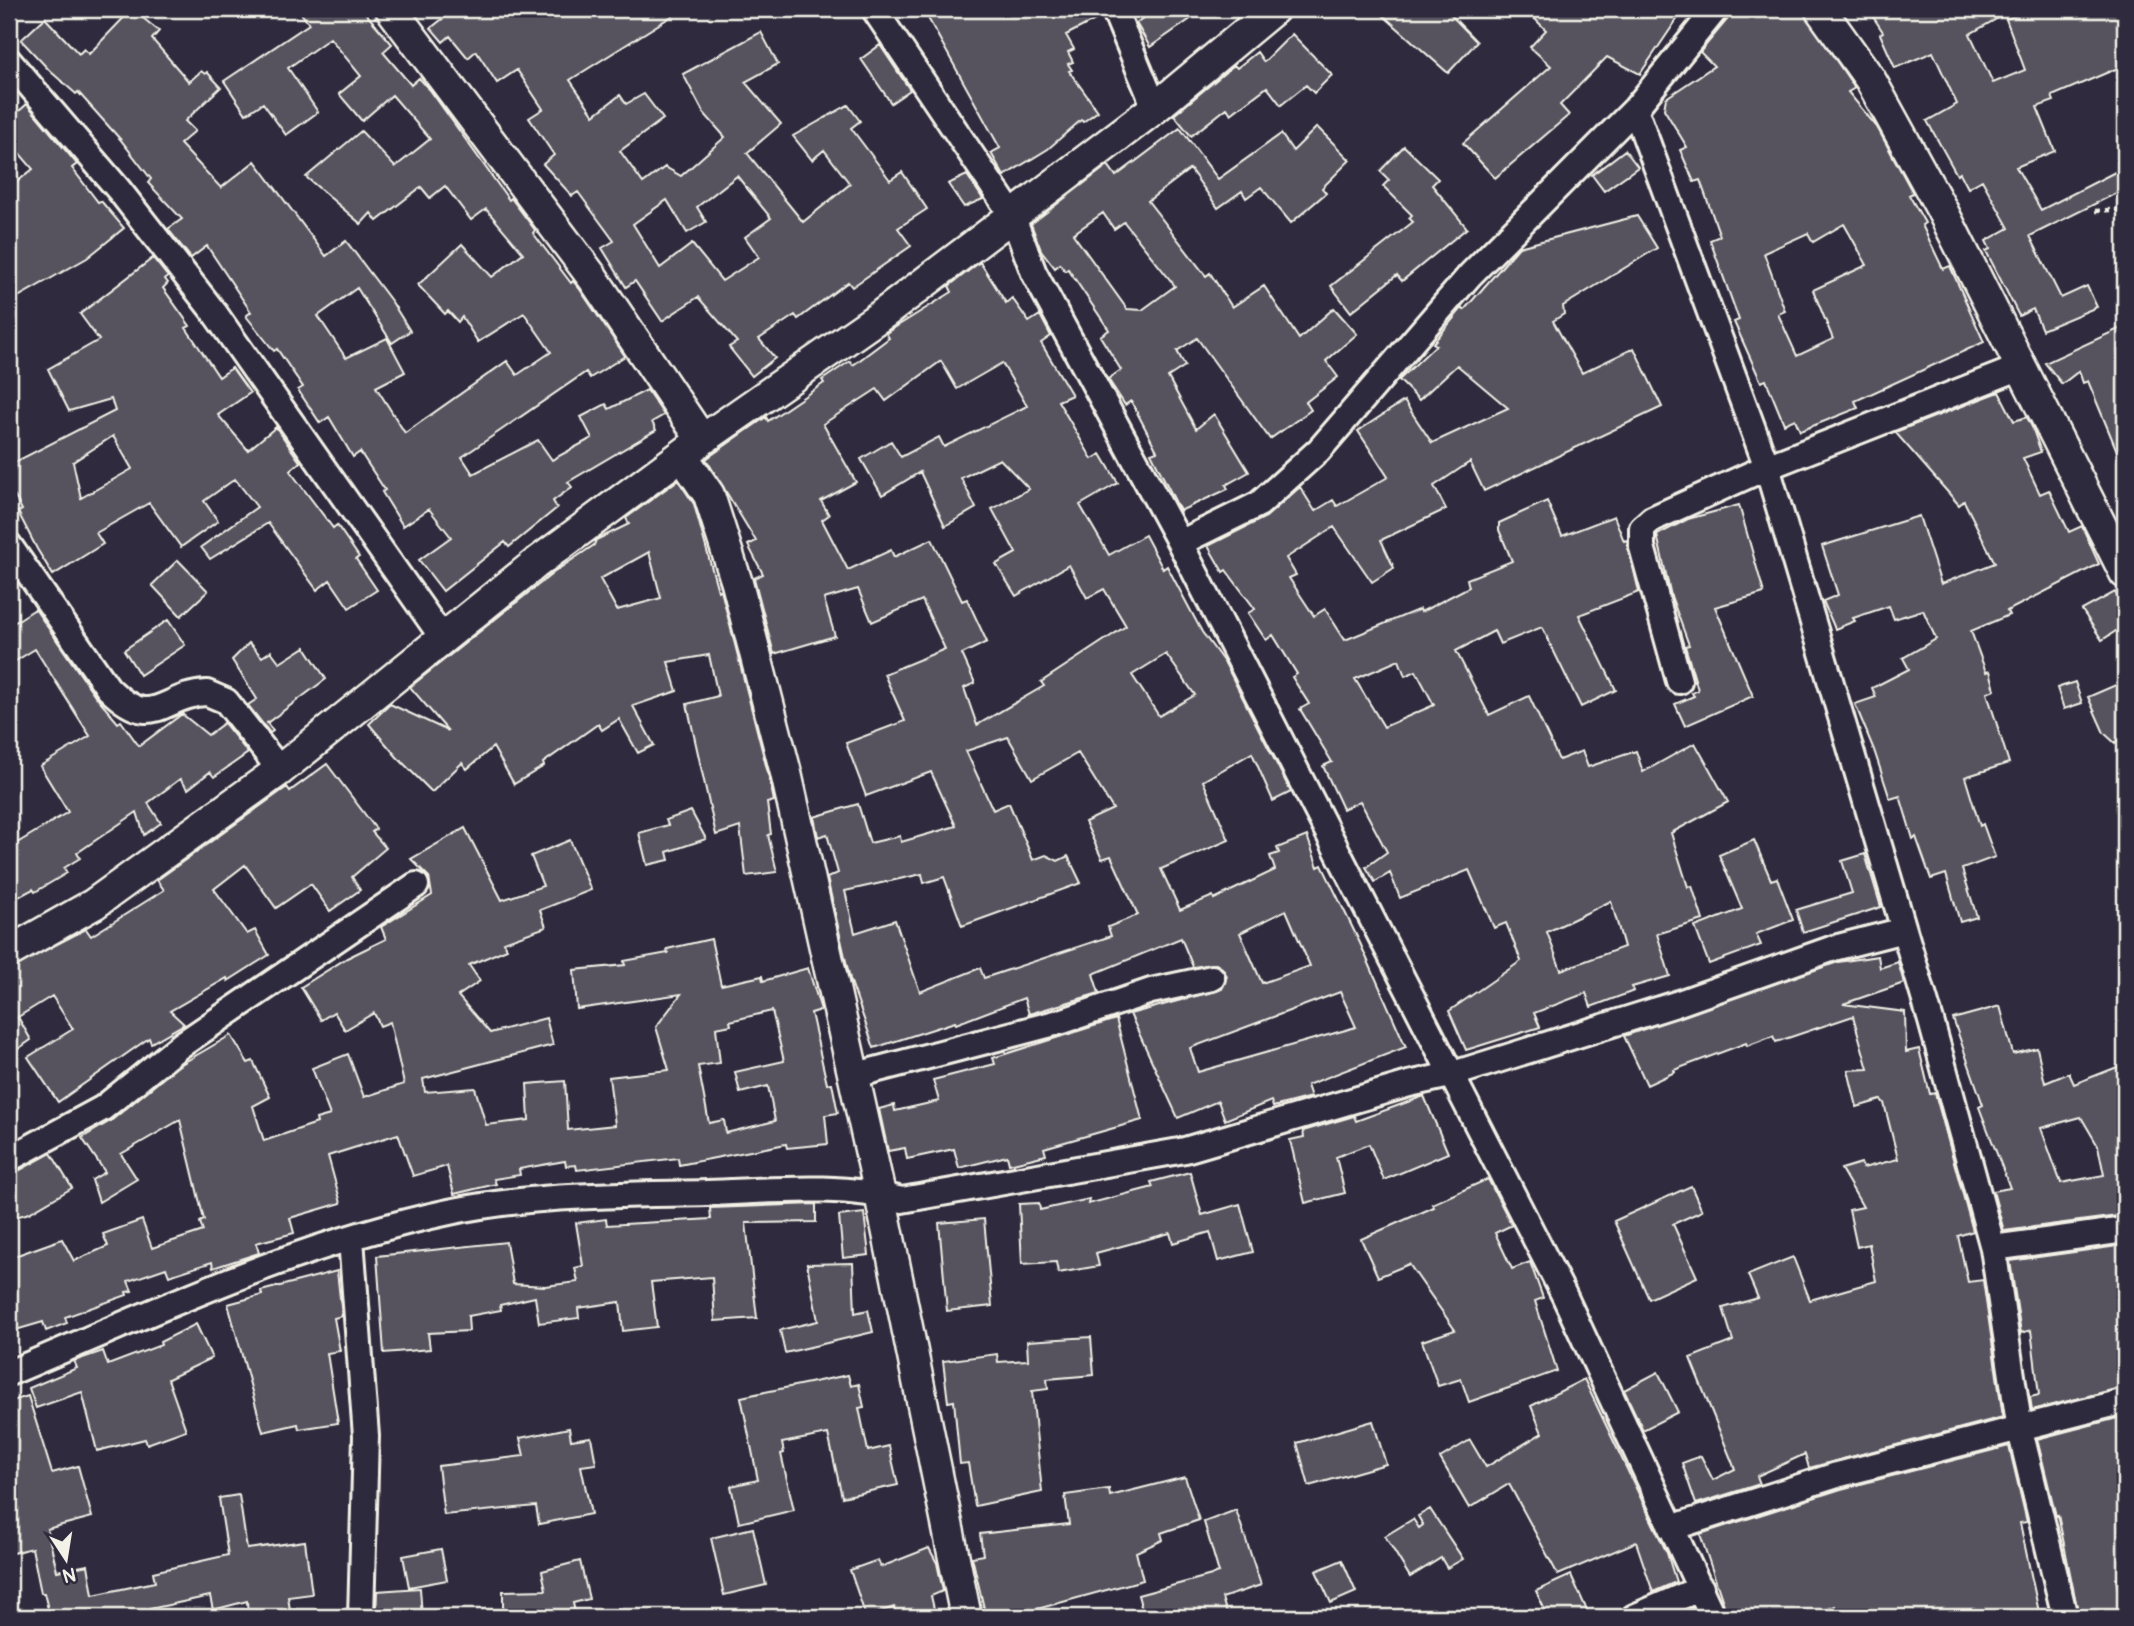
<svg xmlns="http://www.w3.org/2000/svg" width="2134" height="1626" viewBox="0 0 2134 1626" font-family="Pangolin,sans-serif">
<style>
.building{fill:#56525f;stroke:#f4f1e8;stroke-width:2;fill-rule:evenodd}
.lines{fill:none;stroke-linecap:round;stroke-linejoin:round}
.minor-casing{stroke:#f4f1e8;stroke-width:30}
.tertiary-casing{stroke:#f4f1e8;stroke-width:35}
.path{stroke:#f4f1e8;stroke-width:4.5;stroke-dasharray:5 5;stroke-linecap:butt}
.minor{stroke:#2f2a3d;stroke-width:24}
.tertiary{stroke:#2f2a3d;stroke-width:30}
</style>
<rect width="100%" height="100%" fill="#2f2a3d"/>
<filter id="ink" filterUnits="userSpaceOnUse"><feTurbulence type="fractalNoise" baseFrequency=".0143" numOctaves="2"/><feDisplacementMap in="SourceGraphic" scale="14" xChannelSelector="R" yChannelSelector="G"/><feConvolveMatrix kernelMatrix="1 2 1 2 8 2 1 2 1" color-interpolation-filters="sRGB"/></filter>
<g filter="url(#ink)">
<path class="building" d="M132,9L159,31L152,39L189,82L201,71L205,74L207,72L221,87L185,121L195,131L180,144L221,188L255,161L326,256L346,241L392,302L410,331L392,343L357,288L318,316L346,358L387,338L405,372L376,387L405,433L507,361L517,375L551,352L524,313L478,342L462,317L458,322L448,311L445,314L418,285L462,244L492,277L523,253L486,209L471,220L445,186L430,198L421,187L377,221L371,213L361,224L306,177L361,131L395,167L430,139L392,95L362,121L339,94L361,76L330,38L288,68L318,112L286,135L263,103L246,114L224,81L309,24L298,9H362L392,44L383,52L411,85L419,78L430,90L509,200L511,198L535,230L533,233L571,283L573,281L579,288L625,356L590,378L586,372L462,457L473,474L538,440L552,460L592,438L581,417L606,404L609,409L647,390L664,415L652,422L656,430L568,482L572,487L553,501L557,508L509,547L505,542L443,591L419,560L451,537L429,509L403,526L382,492L385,490L360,452L353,457L329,417L320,423L298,390L303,387L277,349L274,351L246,316L251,312L207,246L191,258L168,229L182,219L148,183L151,179L120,139L78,92L76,94L50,71L21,40L45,18L79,54L84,49L89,54Z
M455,9H683L570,80L594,115L620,95L626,104L644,94L663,119L620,151L643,183L665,167L681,176L725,137L703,112L683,74L761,32L778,64L745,82L781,124L747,153L803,222L850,184L824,150L812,160L793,136L848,105L860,121L851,128L890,180L902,172L927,209L898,228L911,246L852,287L848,282L798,319L795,315L759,339L775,358L752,376L729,347L737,342L698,297L662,321L635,281L626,287L602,248L614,241L578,192L572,196L543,164L554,155L529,118L543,109L517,70L497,83L476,51L468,58L450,36L443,42L431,28ZM737,176L771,218L745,237L759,257L722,281L692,244L660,268L633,224L667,200L687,233L706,222L697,207Z
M923,9H1099L1101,17L1066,35L1074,49L1068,52L1073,62L1068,64L1072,70L1069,71L1098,111L1083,122L1081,120L1048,149L1004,176L991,153L1000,148Z
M1156,9H1205L1150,47L1136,23Z
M1376,9H1445L1477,42L1448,73Z
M1525,9H1684L1640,74L1607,57L1560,105L1569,115L1495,178L1463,143L1551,66L1530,47L1546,30Z
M1736,9H1800L1803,12L1855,88L1848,92L1877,127L1913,193L1909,195L1925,223L1922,225L1943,269L1950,266L1984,342L1855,401L1858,408L1800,431L1795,419L1784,424L1766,380L1761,382L1734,322L1739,320L1710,240L1720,236L1700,180L1694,182L1680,150L1687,147L1664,109L1666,98L1714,66L1700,52ZM1844,224L1867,265L1813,290L1833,339L1797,356L1778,314L1785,311L1764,253L1808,233L1813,242Z
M1868,9H2014L1970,34L1993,83L2025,70L2006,19L2033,9H2125V65L2052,96L2054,101L2037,107L2055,151L2016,167L2041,210L2125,167V189L2030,236L2061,298L2087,286L2097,307L2042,330L2033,309L2019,316L1986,251L1990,249L1986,241L2009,228L1982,180L1968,188L1960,173L1957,175L1927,121L1957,104L1933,52L1895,68L1880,34L1883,32Z
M1292,34L1332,75L1314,93L1306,85L1281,105L1267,87L1231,114L1227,108L1191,136L1174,115L1234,65L1237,68L1257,52L1264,62Z
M880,45L910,90L891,103L861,59Z
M27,104L77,164L72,168L98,202L101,201L124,228L87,258L9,302V188L33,169L9,141V120Z
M1317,127L1350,160L1322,188L1326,193L1291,223L1261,187L1246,198L1242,191L1218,208L1190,169L1148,201L1206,276L1210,273L1232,307L1264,286L1299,339L1334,308L1357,334L1326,361L1338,377L1306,402L1311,410L1270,439L1197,338L1177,351L1185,366L1168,377L1196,429L1214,414L1249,472L1226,485L1228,489L1180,511L1151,453L1157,451L1131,401L1125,405L1108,379L1121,370L1100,336L1109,330L1068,269L1065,271L1060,264L1055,268L1041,250L1031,224L1108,165L1116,176L1180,128L1218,179L1281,134L1293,151ZM1103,213L1114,229L1124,222L1175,286L1142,310L1127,309L1073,234Z
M1404,146L1438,179L1432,185L1467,228L1402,281L1397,275L1351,312L1331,286L1413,222L1409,218L1412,215L1383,186L1389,180L1380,171Z
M1625,150L1638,167L1604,191L1592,175Z
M967,175L983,199L964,207L948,184Z
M1637,216L1657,248L1563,306L1564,314L1553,321L1582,373L1634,348L1662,407L1484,491L1470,462L1434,486L1446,509L1381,540L1394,568L1372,582L1334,527L1286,558L1296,575L1289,578L1314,616L1325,609L1345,640L1420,609L1421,612L1469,587L1467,579L1512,561L1499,530V523L1547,501L1562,536L1614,516L1624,541L1627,540L1639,592L1579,615L1616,690L1581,707L1542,627L1500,644L1494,631L1456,651L1489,715L1529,696L1559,760L1582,751L1588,767L1636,751L1643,772L1695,743L1728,802L1671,833L1688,887L1692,886L1703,920L1657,934L1670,976L1632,987L1634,991L1591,1007L1586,993L1534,1013L1540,1027L1466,1050L1449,1011L1521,961L1506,923L1494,928L1469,870L1400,898L1390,873L1375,882L1366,867L1387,852L1360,801L1343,809L1323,766L1332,762L1300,709L1309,704L1292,677L1297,674L1273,635L1266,640L1248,613L1255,609L1226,570L1223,572L1208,546L1266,517L1300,487L1315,511L1333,500L1337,506L1388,477L1358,431L1404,401L1432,443L1508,408L1457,365L1419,400L1399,380L1436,345L1433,343L1462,308L1464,310L1519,247ZM1399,660L1405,676L1416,671L1434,705L1384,727L1355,679ZM1611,901L1624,947L1561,970L1547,932Z
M153,258L168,277L165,279L168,283L163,288L190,326L186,328L219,377L232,368L250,393L218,415L248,450L276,427L300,462L290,471L333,528L337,525L359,557L356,559L377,590L349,608L330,580L317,590L268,523L210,559L201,547L257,507L235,479L204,501L218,521L181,547L149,503L96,533L103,544L53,575L37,549L18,512L22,510L9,485V465L115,411L111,399L69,411L48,369L99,340L80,314ZM113,436L132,469L81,498L73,462Z
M980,262L1006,303L1012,298L1029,322L1040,315L1051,336L1041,343L1072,395L1058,401L1092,459L1101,454L1118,483L1080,505L1109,555L1145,535L1163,569L1167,566L1202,632L1226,665L1291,792L1273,801L1252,753L1203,781L1229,840L1161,869L1180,910L1213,896L1214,899L1275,870L1270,856L1279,853L1277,848L1307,836L1318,867L1322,865L1360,943L1406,1047L1307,1085L1311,1097L1273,1107L1271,1101L1225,1120L1218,1101L1178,1118L1130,1014L1222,989L1227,976L1223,969L1216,964L1193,967L1181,938L1093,974L1099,993L1029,1014L1024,998L956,1024L955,1022L874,1048L850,979L827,878L838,873L827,834L818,837L814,817L858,804L870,843L900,836L901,842L956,826L931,772L866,796L846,743L905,721L884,674L945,649L922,600L872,622L858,589L824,599L835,636L774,654L754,578L763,574L748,545L756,541L706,459L766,417L768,421L824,383L822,380L850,361L853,365L889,338L886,333L952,292L949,286ZM941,361L957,389L1002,363L1027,406L944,447L939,437L901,457L891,441L861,459L882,495L920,472L945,526L976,508L961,478L1000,459L1029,489L992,509L1016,553L996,564L1016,596L1069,565L1087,598L1104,589L1126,626L1041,682L1044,686L977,725L964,688L975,683L962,654L987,642L967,599L962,601L932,539L894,557L891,550L848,570L822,520L829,515L821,501L856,482L823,424L877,389L886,401ZM1166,654L1195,695L1159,716L1132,675ZM1008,737L1032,779L1078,753L1113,809L1085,822L1102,859L1111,856L1138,915L1108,927L1111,936L984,978L980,968L920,992L895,920L855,933L845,891L922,874L924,883L944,877L962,926L1081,883L1068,856L1058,861L1046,855L1033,860L1009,803L993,810L966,751ZM1286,910L1310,966L1262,983L1240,933ZM1340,992L1356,1027L1198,1072L1190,1048Z
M2125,326V468H2124L2088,381L2083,383L2079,371L2062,384L2045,363Z
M1999,392L2014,421L2027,417L2032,427L2041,452L2023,458L2040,494L2049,490L2069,532L2082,526L2099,564L2007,611L2009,615L1971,631L1986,672L1990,671L1995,690L1987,693L2009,763L1965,777L1980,826L1983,824L1995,857L1962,869L1977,917L1960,922L1946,874L1931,879L1916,837L1913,839L1900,796L1890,799L1874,750L1855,704L1876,697L1872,688L1909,669L1903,658L1936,639L1923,610L1894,619L1889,606L1853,618L1855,621L1835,629L1823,601L1838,595L1822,546L1919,516L1941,584L1995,563L1964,501L1959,505L1895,432Z
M678,480L694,504L718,591L721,590L769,777L774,801L767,803L771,834L768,835L777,872L746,876L740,827L716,835L687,704L718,696L709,655L668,662L677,691L633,706L654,745L638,753L619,719L602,730L598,724L543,763L544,766L514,784L493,747L467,769L462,763L432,792L397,757L369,724L390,704L448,731L410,687L557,570L594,545L596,540L629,524L626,518ZM649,552L661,598L617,610L600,579Z
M1739,505L1764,593L1715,607L1753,696L1685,726L1675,704L1694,696L1692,693L1698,690L1685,646L1689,645L1671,596L1657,535L1688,519Z
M178,560L208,591L181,616L152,585Z
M2115,592L2125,610V625L2102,640L2082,610Z
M35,609L96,697L118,723L121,721L139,746L182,714L208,735L224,723L248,753L214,777L210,772L188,789L180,779L148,803L161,823L144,835L137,812L77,853L80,858L64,868L67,873L35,892L33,889L9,902V848L68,812L40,766L90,736L35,649L9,665V626Z
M168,620L185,645L140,675L124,650Z
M249,643L262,657L271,651L280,663L305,647L326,679L267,723L273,731L270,733L248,705L257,699L232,660Z
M2125,681V732L2115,743L2104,733L2088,697Z
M2075,682L2082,703L2064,709L2057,688Z
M327,764L376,829L372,832L386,848L352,877L360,890L330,911L311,884L276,908L245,865L214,889L247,934L255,930L269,955L228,981L227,978L170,1011L184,1024L151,1043L149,1038L58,1102L28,1057L73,1029L52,996L18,1017L31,1040L9,1055V969L86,929L91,936L164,890L157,880L287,787L290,791Z
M691,811L706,839L667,852L669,860L647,865L639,833L668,825L666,820Z
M465,828L502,900L543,886L531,856L570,840L591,890L540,910L546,927L504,942L507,949L469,965L480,981L458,996L490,1033L546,1018L553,1045L423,1079L425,1092L475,1088L486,1125L529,1120L527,1084L565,1081L568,1130L615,1125L609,1077L669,1070L656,1027L681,994L577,1009L574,970L625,965L624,961L668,953L667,949L711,939L721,985L762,976L763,981L808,968L821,1010L811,1013L827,1084L832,1083L838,1113L825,1115L828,1144L787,1148L786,1144L679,1165L678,1158L577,1170L576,1165L566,1166L565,1161L519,1169L520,1175L494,1179L496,1184L454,1194L447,1166L413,1176L398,1134L328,1156L341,1203L290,1218L294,1233L256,1243L259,1253L213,1268L212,1262L169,1276L166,1268L128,1281L132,1291L126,1292L127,1295L65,1317L67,1323L46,1331L43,1322L9,1332V1258L62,1239L74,1261L108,1246L103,1234L142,1220L152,1248L203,1231L200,1222L204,1220L180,1120L121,1154L137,1179L99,1202L92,1180L105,1172L82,1138L112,1120L178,1066L231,1035L248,1063L253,1061L270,1097L253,1106L264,1141L317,1123L316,1119L330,1115L312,1068L348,1054L364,1097L404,1084L390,1022L380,1026L374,1013L345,1030L334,1012L321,1020L301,987L347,958L386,939L381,927L432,895L429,877L411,859ZM772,1011L784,1061L735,1072L740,1093L768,1086L775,1121L726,1133L724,1120L709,1123L698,1066L720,1063L716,1028L731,1025L730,1021Z
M1754,840L1771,880L1777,878L1793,920L1756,934L1761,945L1709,964L1695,927L1742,909L1719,855Z
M1865,854L1881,907L1803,932L1796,910L1852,893L1842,861Z
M1878,956L1880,968L1898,962L1904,983L1843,1004L1905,1012L1906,1052L1919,1049L1930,1094L1935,1093L1973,1231L1958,1236L1968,1282L1983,1280L2003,1417L1809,1468L1805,1454L1757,1476L1760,1484L1696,1504L1682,1463L1701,1456L1713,1480L1735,1469L1690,1358L1733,1341L1723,1308L1758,1298L1748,1275L1793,1257L1810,1300L1876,1281L1869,1244L1857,1247L1849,1210L1863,1207L1841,1169L1861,1163L1863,1168L1898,1159L1884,1103L1881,1100L1857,1107L1848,1070L1868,1069L1853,1016L1776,1042L1773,1036L1747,1046L1746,1043L1674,1070L1675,1072L1647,1085L1624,1036L1838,962Z
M2000,1006L2013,1054L2037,1048L2045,1083L2069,1073L2074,1084L2125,1064V1215L2004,1231L1993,1191L2010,1188L1979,1107L1983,1105L1953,1019ZM2081,1117L2098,1146L2104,1175L2061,1183L2041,1128Z
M1116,1019L1142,1120L1044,1148L1046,1155L1009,1164L1007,1156L959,1168L954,1149L907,1159L905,1148L888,1151L879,1109L894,1105L895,1111L939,1101L933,1080L995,1064L993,1058Z
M1424,1096L1448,1153L1384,1180L1369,1144L1336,1157L1345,1193L1305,1203L1290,1140L1304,1137L1303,1131L1354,1116L1356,1121Z
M51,1153L72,1188L29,1213L9,1219V1176Z
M1190,1172L1202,1215L1240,1204L1253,1252L1218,1261L1210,1232L1173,1243L1170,1233L1096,1253L1099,1266L1058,1273L1056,1262L1022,1264L1019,1204L1039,1203L1040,1210L1089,1199L1088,1204L1153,1187L1151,1182Z
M1488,1179L1512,1225L1495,1233L1512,1269L1530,1262L1543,1298L1535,1301L1557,1371L1469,1402L1461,1379L1438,1386L1422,1341L1455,1330L1409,1264L1378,1277L1361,1239L1434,1207L1432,1204Z
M1691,1186L1702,1211L1673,1224L1697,1277L1649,1299L1614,1221Z
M816,1204V1222L746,1223L757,1318L715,1321L712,1277L651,1282L657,1327L623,1331L620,1302L578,1308L579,1318L539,1323L535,1297L500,1305L501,1310L468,1316L469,1331L428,1333L430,1349L384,1353L377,1256L506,1242L513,1284L545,1286L578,1282L575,1268L583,1266L576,1223L606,1219L607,1225L711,1219L710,1208Z
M864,1213L869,1255L843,1258L839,1216Z
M984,1219L992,1306L947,1311L939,1223Z
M2125,1245V1387L2032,1410L2030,1397L2039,1395L2031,1330L2021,1333L2010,1261Z
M853,1263L855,1313L868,1310L873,1332L785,1353L780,1330L818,1321L807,1264Z
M337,1271L342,1316L334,1318L340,1351L327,1353L338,1423L299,1429L298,1424L263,1432L228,1304L262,1295L261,1291Z
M196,1324L212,1358L168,1379L186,1430L147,1444L145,1439L97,1451L82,1392L36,1408L29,1388L77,1368L74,1361L103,1351L108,1365L161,1345L160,1342Z
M1091,1337L1094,1375L1047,1379L1048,1389L1032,1391L1042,1492L975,1506L968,1463L960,1464L954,1401L948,1402L943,1361L997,1354L998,1362L1028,1360L1027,1341Z
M1658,1372L1678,1412L1643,1430L1624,1390Z
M848,1375L851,1386L859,1384L864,1407L859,1408L868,1451L889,1446L898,1485L842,1497L828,1434L782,1443L784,1453L781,1454L794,1510L739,1523L731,1486L758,1480L741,1397Z
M1584,1379L1667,1553L1676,1582L1653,1592L1636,1542L1558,1575L1509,1484L1469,1508L1440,1458L1470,1440L1486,1467L1542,1433L1531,1406Z
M28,1396L52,1473L78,1466L92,1517L47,1529L57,1571L88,1565L93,1595L155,1582L153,1572L228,1555L219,1498L239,1495L247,1549L305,1541L312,1594L288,1597L290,1610L248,1615L247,1601L213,1610L210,1596L150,1609L151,1614L135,1617H50L44,1593H41L32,1548L9,1554V1402Z
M2125,1416V1578L2116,1579L2123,1617H2079L2058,1515L2056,1516L2037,1439Z
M1373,1421L1386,1464L1309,1486L1297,1443Z
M569,1428L571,1440L591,1437L596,1464L581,1466L591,1514L539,1524L536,1506L444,1515L438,1466L524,1456L520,1438Z
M2009,1446L2027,1522L2020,1523L2040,1617H1838L1835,1606L1809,1617H1728L1700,1534L1841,1489Z
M1185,1477L1199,1520L1161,1533L1163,1540L1136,1552L1143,1580L1008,1617H986L972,1557L983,1555L980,1534L1069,1524L1065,1495L1109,1489L1110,1496Z
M1430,1509L1463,1559L1447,1568L1441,1558L1410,1577L1385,1536L1413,1519L1419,1528L1423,1525L1418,1516Z
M1236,1510L1261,1585L1222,1598L1228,1617H1144L1138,1595L1219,1573L1204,1522Z
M753,1528L766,1585L724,1595L711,1538Z
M929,1548L937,1563L943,1591L931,1596L936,1617H896L894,1607L866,1617L850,1570L878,1560L881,1567Z
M441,1549L447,1580L409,1587L403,1556Z
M1342,1560L1356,1592L1331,1603L1316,1571Z
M580,1561L589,1599L573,1603L576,1617H503V1591L546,1590L542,1571Z
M1571,1575L1590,1617H1548L1536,1591Z
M420,1588L422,1617H376L377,1591Z"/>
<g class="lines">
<defs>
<path id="minor" d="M874,9L1012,215L1034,273L1180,543L1564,1295L1713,1617
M1114,9L1155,108
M9,61L119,190L214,312L442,637
M1635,109L1767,467L1931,1021L1993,1248L2020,1430L2065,1617
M1180,543L1259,504L1319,450L1470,275L1635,109L1716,9
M9,545L108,688C154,734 162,694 207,693L226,701L280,770
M1679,681L1642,547V528L1652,519L1767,467L2021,367
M852,1076L1063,1021L1151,991L1212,978
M9,1159L103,1108L181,1045L416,885
M351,1239L366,1436L361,1617
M1993,1248L2125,1230
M9,1373C152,1313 296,1244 449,1212C534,1194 622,1195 707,1193C770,1191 840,1183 902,1200L1185,1150L1409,1084L1450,1075L1676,1004L1834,948L1904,930
M1671,1528L1837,1475L2125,1401
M1634,1617L1701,1588"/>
<path id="tertiary" d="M391,9L593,278L702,440
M1820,9L1870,79L1942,210L2125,573
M683,457L709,495L737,583L786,773L880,1194L966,1617
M9,952L94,904L280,770L535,564L702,440L883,314L1155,108L1274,9"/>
</defs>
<use href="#minor" class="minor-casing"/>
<use href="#tertiary" class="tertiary-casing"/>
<path class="path" d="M2095,211L2125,209"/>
<use href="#minor" class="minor"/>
<use href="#tertiary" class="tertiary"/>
</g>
</g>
<rect width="2134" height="1626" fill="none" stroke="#2f2a3d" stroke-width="35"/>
<rect x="18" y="18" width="2099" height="1591" fill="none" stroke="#f4f1e8" stroke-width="2.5" filter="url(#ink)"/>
<g transform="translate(66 1559) rotate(168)" stroke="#2f2a3d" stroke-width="5" paint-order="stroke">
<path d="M0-5L12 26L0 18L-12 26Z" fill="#f4f1e8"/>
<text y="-10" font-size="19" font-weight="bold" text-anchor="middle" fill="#f4f1e8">N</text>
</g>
</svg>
